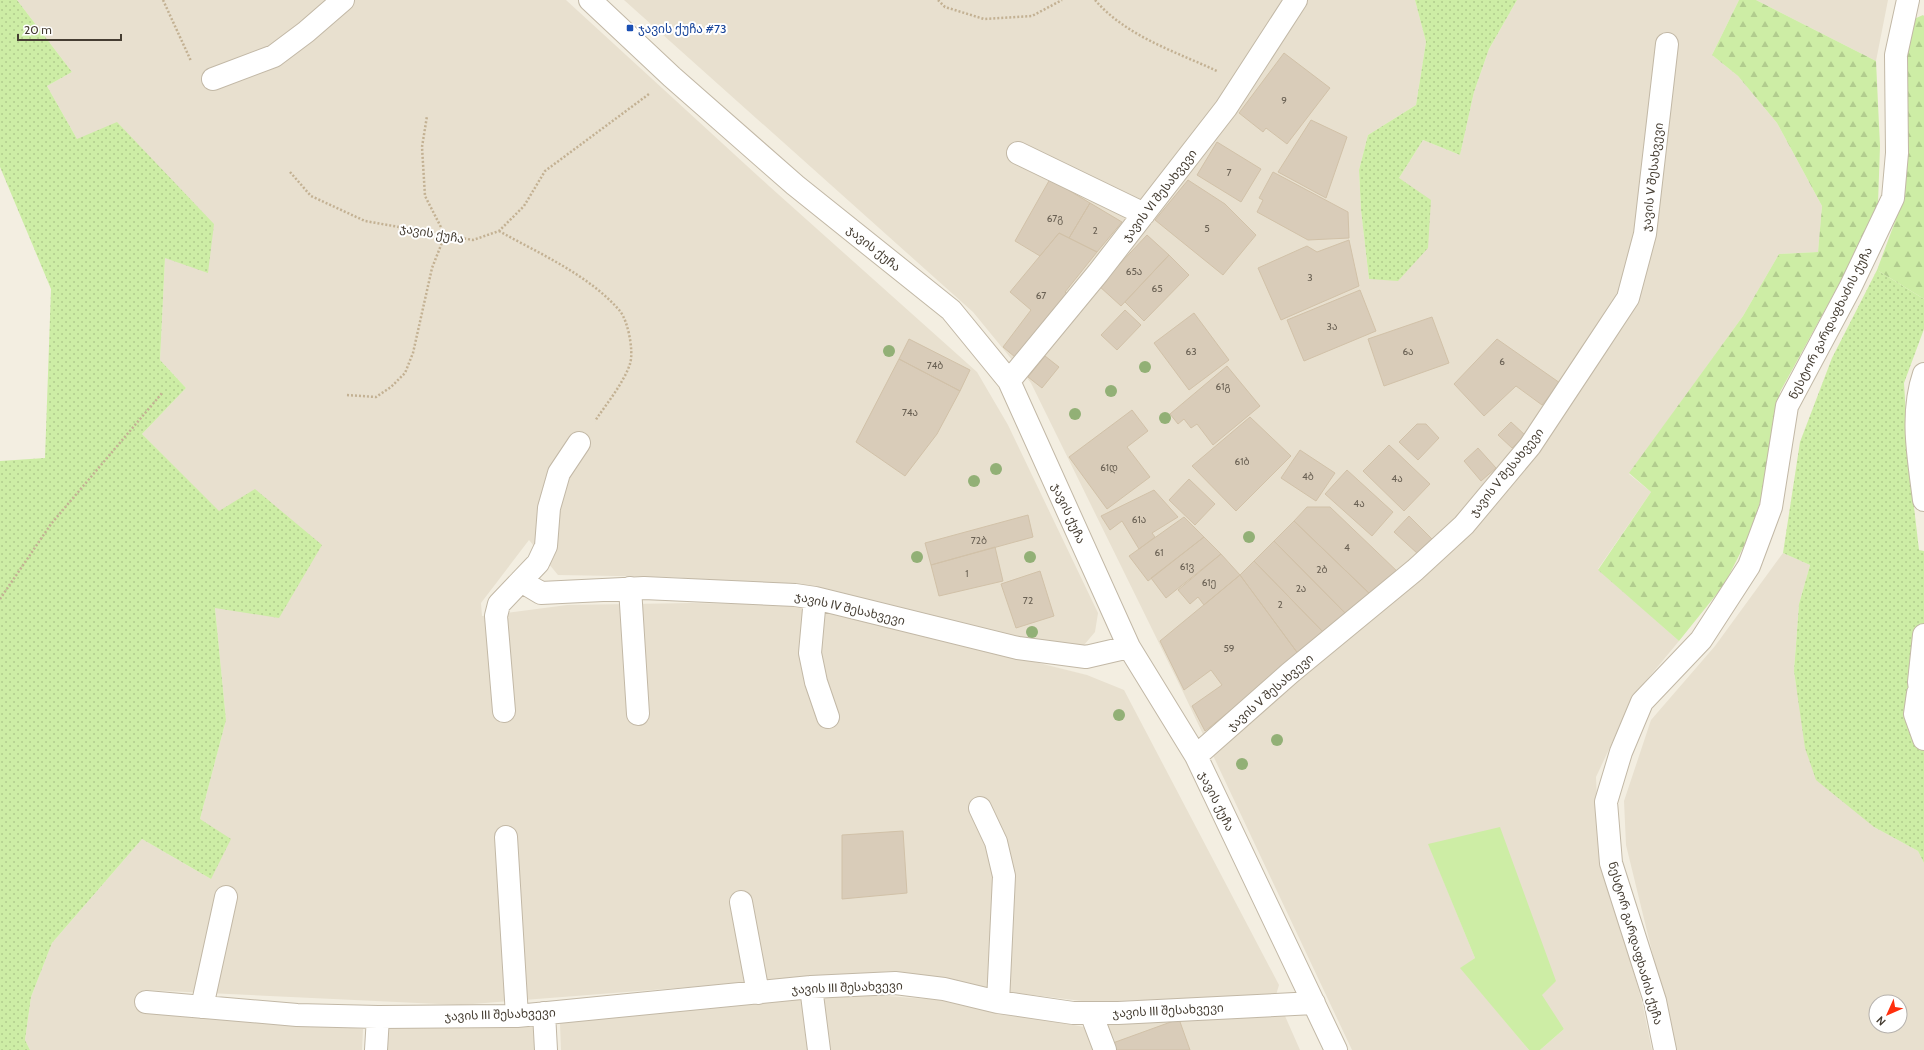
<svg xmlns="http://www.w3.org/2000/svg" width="1924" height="1050" viewBox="0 0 1924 1050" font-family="Cabin,'Noto Sans Georgian',sans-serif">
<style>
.residential{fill:#e8e0cf;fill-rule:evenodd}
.grass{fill:url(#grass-dots)}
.forest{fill:url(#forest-firs)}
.garden{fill:#cdeda5}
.building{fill:#d9ccb9;stroke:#d1c1a8}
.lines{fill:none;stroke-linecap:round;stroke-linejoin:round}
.minor-casing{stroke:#c2b8a6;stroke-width:24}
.path{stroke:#c3b193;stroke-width:2.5;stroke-dasharray:2 2;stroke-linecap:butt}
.minor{stroke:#fff;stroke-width:22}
.tree{fill:#92b076}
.transit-dot{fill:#1a4fb4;stroke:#fff;stroke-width:1.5}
.labels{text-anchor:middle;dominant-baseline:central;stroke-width:4;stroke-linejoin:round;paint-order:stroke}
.number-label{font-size:10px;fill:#6a6154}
.transit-label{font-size:12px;fill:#164399;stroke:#fff;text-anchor:start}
.street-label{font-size:12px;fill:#453d32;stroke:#fff}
</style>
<defs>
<pattern id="grass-dots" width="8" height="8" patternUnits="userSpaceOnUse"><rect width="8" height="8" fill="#cdeda5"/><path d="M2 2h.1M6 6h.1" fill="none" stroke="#b1cc8e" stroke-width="1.8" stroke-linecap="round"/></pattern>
<pattern id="forest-firs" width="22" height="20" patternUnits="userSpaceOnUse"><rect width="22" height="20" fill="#cdeda5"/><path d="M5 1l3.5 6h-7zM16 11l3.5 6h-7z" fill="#b1cc8e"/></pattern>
</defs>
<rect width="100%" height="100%" fill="#f3eee1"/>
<path class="residential" d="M17,0H566L769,186L977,372L1008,425L1098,613L1095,632L1084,645L1051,644L825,592L674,577L558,575L529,540L481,603L482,616L567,605L692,603L791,605L842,614L1087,675L1124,690L1279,985L1276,995L1090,1002L984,989L894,971L460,1005L144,990L139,1008L363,1029L362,1050H30L25,1040L31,997L52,943L142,839L211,879L200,819L226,720L215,608L219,512L142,434L186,388L160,360L165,258L77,139L47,86L72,72Z
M624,0H1415L1426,42L1416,105L1368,135L1359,170L1361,210L1369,279L1399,178L1423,140L1460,155L1474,92L1489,49L1517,0H1739L1712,55L1738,76L1777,123L1822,206L1818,252L1779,254L1743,316L1629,474L1651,492L1598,569L1679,641L1635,694L1596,777L1599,850L1642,1002L1652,1050H1540L1564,1029L1429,845L1475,958L1461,968L1529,1050H1352L1184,694L1031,383L973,312Z
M1756,0H1888L1876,61Z
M1783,553L1810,565L1799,604L1794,671L1796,685L1874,827L1918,851L1924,863V1050H1676L1626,845L1624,801L1651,720L1715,646ZM1876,1002H1900V1026H1876Z
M873,995L955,1001L1084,1027L1102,1024L1285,1016L1300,1050H561L560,1023L774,997Z
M387,1027H537L538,1050H385Z"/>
<path class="grass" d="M0,0H17L72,72L47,86L77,139L117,122L214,224L208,273L165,258L160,360L186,388L142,434L219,511L255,489L322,545L279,618L215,608L226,720L200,819L231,839L211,879L142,839L52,943L31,997L25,1040L30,1050H0V461L45,458L51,289L0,167Z
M1415,0H1517L1489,49L1474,92L1460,155L1423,140L1399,178L1431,200L1428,248L1398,281L1369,279L1361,210L1359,170L1368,135L1416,105L1426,42Z
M1877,270L1924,299V329L1904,383L1909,464L1919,550L1924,551V863L1918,851L1874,827L1816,780L1805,748L1794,671L1799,604L1810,565L1783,553L1800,442L1832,358Z"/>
<path class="forest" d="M1739,0H1756L1876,61L1880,146L1878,204L1843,277L1780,392L1765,486L1750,534L1724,585L1679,641L1598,570L1651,492L1629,473L1743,316L1779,254L1818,252L1822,206L1777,123L1738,76L1712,55Z
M1923,15L1924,16V299L1877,270L1896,219L1903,172L1908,33L1914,19Z"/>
<path class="garden" d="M1500,827L1556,981L1542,995L1564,1029L1540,1050H1529L1460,968L1475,958L1428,844Z"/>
<path class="building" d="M1284,53L1330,88L1287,144L1266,128L1263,132L1239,113Z
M1311,120L1347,137L1326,198L1278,172Z
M1217,142L1261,169L1241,202L1197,175Z
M1273,172L1348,212L1349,238L1308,240L1257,212L1263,200L1259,198Z
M1050,179L1090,203L1069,238L1059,233L1040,256L1015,241Z
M1188,180L1225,204L1256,235L1223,275L1155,220Z
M1090,203L1122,222L1097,252L1069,238Z
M1059,233L1097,252L1065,292L1073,298L1021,362L1003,347L1031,310L1010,292Z
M1147,235L1169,255L1121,306L1099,286Z
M1349,240L1359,286L1281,320L1258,268L1307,246L1317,252Z
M1169,255L1189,275L1144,321L1125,302Z
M1360,290L1376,331L1304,361L1287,320Z
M1125,310L1141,325L1117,350L1101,335Z
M1194,313L1229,360L1189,390L1154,343Z
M1432,317L1449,363L1384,386L1368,339Z
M909,339L970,370L960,391L899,359Z
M1497,339L1560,383L1542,405L1516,386L1484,416L1454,384Z
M1045,356L1059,367L1042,388L1028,377Z
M899,359L960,391L937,434L905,476L856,442Z
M1227,366L1260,406L1213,445L1197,424L1191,428L1184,419L1178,424L1170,414Z
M1132,410L1148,431L1127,447L1150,477L1107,509L1069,457Z
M1250,417L1291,456L1236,511L1192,466Z
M1511,422L1525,435L1512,448L1498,435Z
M1417,424H1426L1439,438L1418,460L1399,442Z
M1389,445L1430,484L1404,511L1363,471Z
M1478,448L1496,468L1481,481L1464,461Z
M1300,450L1335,473L1316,501L1281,478Z
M1347,470L1393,512L1372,536L1325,494Z
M1189,479L1215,504L1195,525L1169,500Z
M1154,490L1178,517L1152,533L1155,537L1139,549L1122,521L1110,530L1101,516Z
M1307,507H1330L1400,574L1372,596L1294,521Z
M1028,515L1033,537L931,565L925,543Z
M1409,516L1432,539L1418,554L1394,532Z
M1184,517L1204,537L1148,581L1129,556Z
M1294,521L1372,596L1348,616L1274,541Z
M1204,537L1221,554L1166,598L1151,578Z
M1274,541L1348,616L1325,634L1254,561Z
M995,547L1003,581L939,596L931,565Z
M1221,554L1240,575L1204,605L1198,597L1190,604L1178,590Z
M1254,561L1325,634L1299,655L1240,575Z
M1040,571L1054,616L1016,628L1001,584Z
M1240,575L1299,655L1205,731L1192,706L1222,685L1211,670L1184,690L1160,641Z
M903,831L907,893L842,899V835Z
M1179,1019L1190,1050H1112L1110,1044Z"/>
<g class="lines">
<defs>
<path id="minor" d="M590,0L672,77L795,185L951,310L1009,381L1129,647L1196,756L1336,1050
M213,79L274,56L306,32L343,0
M1018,153L1144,214
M1924,374C1910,415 1919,459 1924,500
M1009,381L1098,273L1226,108L1296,0
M521,581L541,593L644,588L795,595L815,598L1018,648L1086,657L1129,647
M630,588L638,714
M815,598L810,653L816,682L828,717
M1924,635L1919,682L1922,705L1924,707
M1918,693L1915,714L1924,739
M504,711L496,616L499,604L538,563L546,546L549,508L559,473L579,443
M1196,756L1290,673L1415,570L1464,525L1530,446L1591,354L1628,298L1645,234L1667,44
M980,808L996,842L1004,876L998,1002
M506,837L517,1016
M741,902L758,993
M811,987L819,1050
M146,1002L297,1015L378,1017L517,1016L811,987L895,983L944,989L998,1002L1073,1013H1118L1314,1003
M202,1007L226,897
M544,1013L546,1050
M1091,1013L1105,1050
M376,1050L378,1017
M1665,1050L1655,1001L1611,863L1606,802L1621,752L1642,702L1701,640L1749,566L1771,507L1787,406L1850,288L1893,198L1897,153L1896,55L1908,0"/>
</defs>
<use href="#minor" class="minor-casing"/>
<path class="path" d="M163,0L191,61
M938,0L945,7L984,19L1032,16L1062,0
M1095,0C1126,36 1174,51 1217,71
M290,172L311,196L365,221L473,240L499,231L524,206L545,171L649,94
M499,231C540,254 589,275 620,311C628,321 634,351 630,364C623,384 607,403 595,421
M347,395L376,397L391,387L405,373L413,353L432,268L445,235L425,196L422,147L427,116
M0,599L51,524L163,392"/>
<use href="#minor" class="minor"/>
</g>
<g class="tree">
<circle cx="889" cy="351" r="6"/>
<circle cx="1145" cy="367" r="6"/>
<circle cx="1111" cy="391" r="6"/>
<circle cx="1075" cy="414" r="6"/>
<circle cx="1165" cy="418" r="6"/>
<circle cx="996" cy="469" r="6"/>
<circle cx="974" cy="481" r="6"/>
<circle cx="1249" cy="537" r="6"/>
<circle cx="917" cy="557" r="6"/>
<circle cx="1030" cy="557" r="6"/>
<circle cx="1032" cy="632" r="6"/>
<circle cx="1119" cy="715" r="6"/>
<circle cx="1277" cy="740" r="6"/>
<circle cx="1242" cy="764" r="6"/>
</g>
<rect class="transit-dot" x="626" y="24" width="8" height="8" rx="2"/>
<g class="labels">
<g class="number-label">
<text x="1284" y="100">9</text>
<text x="1229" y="172">7</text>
<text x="1055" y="218">67გ</text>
<text x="1207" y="228">5</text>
<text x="1095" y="230">2</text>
<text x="1134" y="271">65ა</text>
<text x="1310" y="277">3</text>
<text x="1157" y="288">65</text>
<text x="1041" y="295">67</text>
<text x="1332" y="326">3ა</text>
<text x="1191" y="351">63</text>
<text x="1408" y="351">6ა</text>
<text x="1502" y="361">6</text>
<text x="935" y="365">74ბ</text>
<text x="1223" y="386">61გ</text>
<text x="910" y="412">74ა</text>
<text x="1242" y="461">61ბ</text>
<text x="1109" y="467">61დ</text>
<text x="1308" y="476">4ბ</text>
<text x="1397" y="478">4ა</text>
<text x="1359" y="503">4ა</text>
<text x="1139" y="519">61ა</text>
<text x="979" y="540">72ბ</text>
<text x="1347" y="547">4</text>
<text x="1159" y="552">61</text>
<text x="1187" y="566">61ვ</text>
<text x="1322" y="569">2ბ</text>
<text x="967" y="573">1</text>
<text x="1209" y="582">61ე</text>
<text x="1301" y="588">2ა</text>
<text x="1028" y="600">72</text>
<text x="1280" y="604">2</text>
<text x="1229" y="648">59</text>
</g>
<g class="transit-label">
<text x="638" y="28">ჯავის ქუჩა #73</text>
</g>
<g class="street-label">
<text transform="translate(1652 177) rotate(-83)">ჯავის V შესახვევი</text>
<text transform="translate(1159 195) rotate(-52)">ჯავის VI შესახვევი</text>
<text transform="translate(432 233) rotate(10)">ჯავის ქუჩა</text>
<text transform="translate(874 248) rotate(39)">ჯავის ქუჩა</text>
<text transform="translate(1830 323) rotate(-63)">ნესტორ გარდაფხაძის ქუჩა</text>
<text transform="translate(1506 472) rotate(-51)">ჯავის V შესახვევი</text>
<text transform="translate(1069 513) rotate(66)">ჯავის ქუჩა</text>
<text transform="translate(850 608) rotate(13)">ჯავის IV შესახვევი</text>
<text transform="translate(1270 692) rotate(-41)">ჯავის V შესახვევი</text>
<text transform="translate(1217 801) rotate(64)">ჯავის ქუჩა</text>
<text transform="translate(1636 943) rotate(74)">ნესტორ გარდაფხაძის ქუჩა</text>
<text transform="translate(847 987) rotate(-2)">ჯავის III შესახვევი</text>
<text transform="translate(1168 1010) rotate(-3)">ჯავის III შესახვევი</text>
<text transform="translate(500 1014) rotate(-2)">ჯავის III შესახვევი</text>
</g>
</g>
<g transform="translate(1888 1014) rotate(225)"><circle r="19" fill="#ffffff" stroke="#b5b1ad"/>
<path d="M0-3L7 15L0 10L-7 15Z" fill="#ff2f0d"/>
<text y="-6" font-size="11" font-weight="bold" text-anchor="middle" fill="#453d32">N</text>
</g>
<path d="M18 34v6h103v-6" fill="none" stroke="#453d32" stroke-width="2"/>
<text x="24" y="34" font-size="12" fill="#453d32" stroke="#ffffff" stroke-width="3" paint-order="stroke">20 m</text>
</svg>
